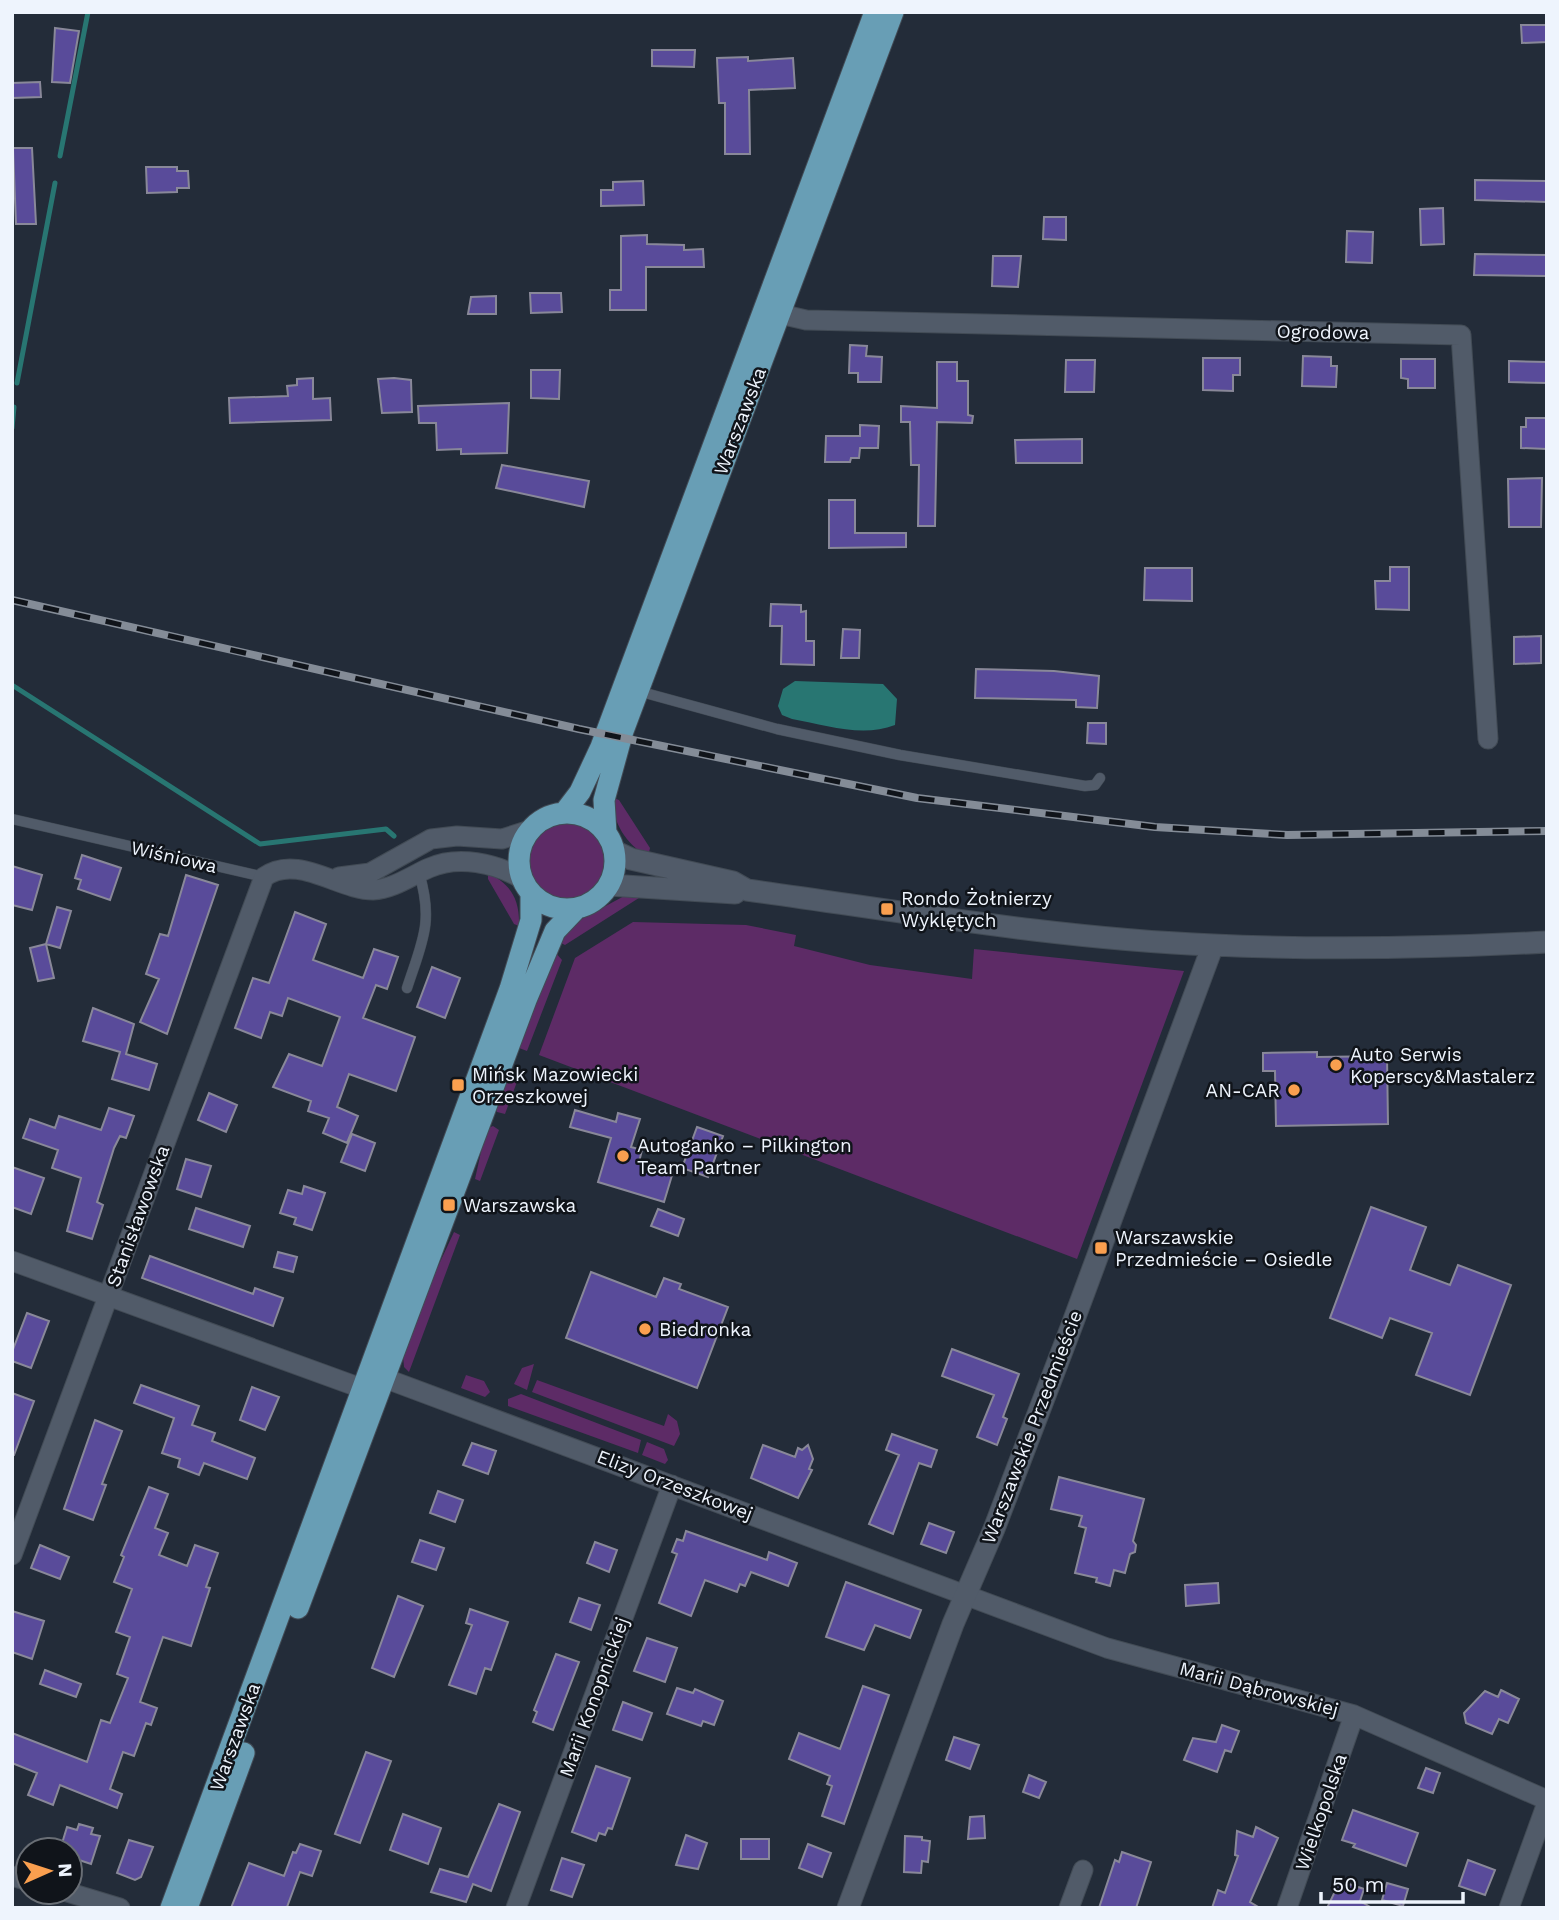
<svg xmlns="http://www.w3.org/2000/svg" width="1559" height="1920" viewBox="0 0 1559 1920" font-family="'Work Sans',sans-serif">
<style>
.green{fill:#5d2b66}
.water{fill:#287672}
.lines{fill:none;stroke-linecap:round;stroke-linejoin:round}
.stream{stroke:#287672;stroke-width:5}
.building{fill:#594b9a;stroke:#898899;stroke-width:2}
.lane-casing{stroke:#424b55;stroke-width:11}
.street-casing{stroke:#424b55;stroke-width:21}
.secondary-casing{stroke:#424b55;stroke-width:23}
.primary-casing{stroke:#424b55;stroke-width:23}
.lane{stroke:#515b69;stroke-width:10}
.street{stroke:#515b69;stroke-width:19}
.secondary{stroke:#515b69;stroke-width:21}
.primary{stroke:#689eb5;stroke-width:21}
.rail-casing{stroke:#848c97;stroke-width:8}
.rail{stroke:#10141a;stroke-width:5;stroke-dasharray:16;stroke-linecap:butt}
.poi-dot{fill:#fa9f4f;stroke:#10141a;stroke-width:2.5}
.labels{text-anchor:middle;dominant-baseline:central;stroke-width:5;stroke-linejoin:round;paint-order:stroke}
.street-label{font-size:19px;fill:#eef4fd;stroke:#10141a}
.poi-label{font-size:19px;fill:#eef4fd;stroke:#10141a;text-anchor:start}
</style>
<rect width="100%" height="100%" fill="#232c39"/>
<path class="green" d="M611,797L619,800L650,848L648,857C625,843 614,824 611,797Z
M528 862a39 39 0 1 1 78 0a39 39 0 1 1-78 0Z
M488,873C511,884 520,900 519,926L514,924L488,879Z
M628,894L642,896L565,945L559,942L574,923Z
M633,922L746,925L796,935L794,946L870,965L972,979L974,949L1184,971L1077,1259L539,1055L575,958Z
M555,952L562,960L527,1051L519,1048Z
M508,1073L518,1079L505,1114L497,1112L496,1107Z
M493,1126L499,1130L480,1181L475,1179L486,1129Z
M454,1232L460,1235L409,1372L404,1367L403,1356L427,1290Z
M534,1364L527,1390L514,1384L522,1368Z
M466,1375L484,1381L490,1392L485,1397L461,1388Z
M537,1380L664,1426L668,1414L677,1421L680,1434L674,1446L532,1392Z
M521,1394L641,1440L638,1453L508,1406V1399Z
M647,1442L664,1449L668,1460L665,1464L642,1455Z"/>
<path class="water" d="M795,681L883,684L897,699L895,725C862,738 826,725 792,719L782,715L778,706L783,689Z"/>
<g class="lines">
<path class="stream" d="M60,156L88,12
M17,383L55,183
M12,428L14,407
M12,685L260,844L386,829L394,836"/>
</g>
<path class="building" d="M1521,25H1547V42L1522,43Z
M55,28L79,31L70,83L52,82Z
M652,50H695L694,67L652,66Z
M748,57V61L793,58L795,88L749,90L750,154H725V103H719L717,58Z
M40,82L41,97L12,98V83Z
M13,148H32L36,224H16Z
M146,167H177V171H188L189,188H177V192L147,193Z
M1475,180L1547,181V202L1475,200Z
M643,181L644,205L601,206V190H613V182Z
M1443,208L1444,244L1421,245L1420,209Z
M1044,217H1066V240L1043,239Z
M1347,231L1373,232L1372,263L1346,262Z
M647,235V244L684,245V250L703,249L704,267H646V310H610V290H621V236Z
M1475,254L1547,255V276L1474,275Z
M993,256H1021L1018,287L992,286Z
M530,293H561L562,312L531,313Z
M496,296V314H468L471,297Z
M850,345L867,346L866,356L882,357L881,382H858V373H849Z
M1303,356L1331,357V366H1337L1336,387L1302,386Z
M1203,358H1240V375H1233V391L1203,390Z
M1401,359H1435V388H1408V379L1401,378Z
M1066,360H1095L1094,392H1065Z
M1509,361L1547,362V383L1509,382Z
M937,362H957V381H968V415L973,416L972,423L937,422L935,526H918L919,465H911L910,422H901V406L937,408Z
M531,370H560L559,399L531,398Z
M313,378V399L330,398L331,420L230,423L229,398L288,396L287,386L297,385V379Z
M394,378L411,380L412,412L382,413L378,379Z
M509,403L507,453L461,454V449L437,450L436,423H419L418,406Z
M1526,418H1547V449L1521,448V427H1526Z
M860,425L879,426L878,448H860L859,458H851L850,462H825L826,436H860Z
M1082,439V463H1016L1015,440Z
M502,465L589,481L584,507L496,488Z
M1542,478L1541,527H1509L1508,479Z
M829,500H855V533H906V547L829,548Z
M1390,567H1409V610L1376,609L1375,581H1390Z
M1145,568H1192V601L1144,600Z
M771,604L801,605V612L806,611V641H814V665L781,664L782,626H770Z
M843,629L860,630L859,658H841Z
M1541,636V663L1514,664V637Z
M976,669L1054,671L1099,676L1097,708L1076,707V700L975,698Z
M1088,723H1106V744L1087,743Z
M82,855L121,868L110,900L78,889L81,880L75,878Z
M12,866L42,875L32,910L12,905Z
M186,875L218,885L167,1034L140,1022L159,979L146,974L160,934L168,936Z
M57,907L71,911L60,948L46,944Z
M295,912L326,924L313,960L363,978L374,949L398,957L387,989L376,985L363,1018L415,1037L396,1091L349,1074L337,1107L358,1116L347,1143L323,1133L329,1118L308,1111L311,1101L273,1087L289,1054L322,1066L340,1017L288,998L282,1016L270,1012L261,1038L235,1028L253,978L269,983Z
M46,944L54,978L38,981L30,948Z
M432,967L460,978L445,1018L417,1007Z
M93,1008L134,1024L126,1054L157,1064L149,1090L112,1079L120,1052L83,1041Z
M1317,1052V1057L1387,1056L1388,1124L1276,1126L1275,1071H1263V1053Z
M209,1093L237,1105L226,1132L198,1120Z
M109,1108L134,1116L126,1138L120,1136L114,1148L97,1202L103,1205L92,1239L67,1231L81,1178L52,1168L58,1150L23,1138L30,1119L55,1128L59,1116L101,1130Z
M575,1110L616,1122L618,1113L640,1119L631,1147L642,1150L639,1162L673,1172L664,1202L598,1182L611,1138L570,1127Z
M697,1127L723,1136L708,1177L682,1168Z
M352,1134L375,1143L365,1171L341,1162Z
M186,1159L211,1166L201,1197L177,1189Z
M12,1167L44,1178L31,1214L12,1207Z
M304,1186L325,1193L312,1230L294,1224L296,1218L280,1213L288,1190L302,1194Z
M1371,1207L1426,1227L1410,1270L1450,1285L1458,1265L1511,1285L1470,1395L1416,1375L1432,1333L1390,1318L1382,1338L1330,1318Z
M196,1208L250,1226L243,1247L189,1229Z
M658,1209L684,1219L678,1236L651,1226Z
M278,1252L297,1257L293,1272L274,1267Z
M150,1256L253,1294L255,1288L283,1298L273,1326L142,1278Z
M591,1272L656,1297L664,1278L681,1284L679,1289L728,1307L697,1388L566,1338Z
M27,1313L49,1321L31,1368L12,1361V1352Z
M952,1349L1019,1374L1003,1417L1007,1419L997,1445L977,1437L994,1395L942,1376Z
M141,1385L199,1406L192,1425L215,1433L212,1441L255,1458L247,1479L204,1463L199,1475L178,1467L180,1459L162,1453L174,1418L134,1403Z
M252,1387L279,1397L265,1430L240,1420Z
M12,1393L34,1401L14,1455H12Z
M95,1420L122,1431L102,1484L106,1485L93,1520L64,1509Z
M892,1434L937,1450L931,1467L919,1463L893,1534L869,1524L899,1455L886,1450Z
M472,1443L496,1451L488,1474L463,1465Z
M763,1445L795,1457L798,1448L802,1450L808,1445L813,1459L809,1469L812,1470L798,1498L751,1478Z
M1059,1477L1144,1499L1133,1541L1136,1545L1135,1552L1130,1554L1125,1573L1114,1570L1110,1586L1096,1582L1097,1578L1075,1573L1086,1528L1079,1526L1082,1516L1051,1509Z
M149,1487L168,1494L155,1528L168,1533L159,1555L187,1566L195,1545L218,1553L206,1587L210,1588L191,1646L163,1637L140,1702L157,1708L151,1725L146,1723L134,1756L123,1752L110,1789L122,1794L117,1808L60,1785L53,1805L28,1795L37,1773L12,1763V1733L87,1762L101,1720L110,1723L128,1678L117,1674L130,1637L116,1632L132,1589L114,1582L124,1557L121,1555Z
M438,1491L463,1500L455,1522L430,1513Z
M929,1523L954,1532L946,1553L921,1544Z
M686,1531L767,1560L769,1552L797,1563L788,1586L751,1572L745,1586L740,1584L737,1592L705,1580L691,1616L659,1603L677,1554L672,1552L677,1539L683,1541Z
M420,1540L444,1548L436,1570L412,1562Z
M595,1542L617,1550L609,1572L587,1563Z
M40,1545L69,1557L60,1579L31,1568Z
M846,1582L921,1610L910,1638L875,1625L864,1650L826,1637Z
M1218,1583L1219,1603L1186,1606L1185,1585Z
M398,1596L423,1606L394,1677L372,1668Z
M579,1598L600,1605L591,1630L570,1622Z
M470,1609L508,1622L491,1670L485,1668L476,1694L449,1685L472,1625L466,1623Z
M12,1611L44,1621L32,1659L12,1652Z
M647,1638L677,1648L665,1682L634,1671Z
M556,1654L579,1662L553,1730L533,1722L537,1712L534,1710Z
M45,1670L81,1684L76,1697L40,1684Z
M863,1686L889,1695L844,1824L822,1816L832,1786L827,1784L830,1776L789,1759L799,1733L840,1749Z
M677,1688L693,1693L695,1689L723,1701L714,1725L703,1721L701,1726L667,1714Z
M1501,1690L1519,1699L1508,1723L1499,1719L1492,1734L1466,1723L1464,1713L1485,1691L1498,1697Z
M623,1702L652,1713L642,1740L613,1730Z
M1222,1725L1239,1731L1231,1752L1225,1750L1217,1772L1184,1760L1193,1738L1216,1742Z
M954,1737L979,1745L970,1769L946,1760Z
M366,1752L391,1761L360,1843L335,1834Z
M596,1766L630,1778L612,1829L608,1828L605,1835L599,1833L596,1841L572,1832Z
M1426,1768L1440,1773L1433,1793L1418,1788Z
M1029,1775L1046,1782L1039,1798L1023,1792Z
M499,1804L520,1812L491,1891L473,1884L466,1902L431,1892L440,1869L468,1877Z
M1353,1810L1418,1833L1406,1866L1353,1847L1355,1844L1342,1840Z
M403,1814L441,1828L428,1864L390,1850Z
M984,1816L985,1838L968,1839L970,1817Z
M79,1824L93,1828L91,1834L100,1836L91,1864L70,1857V1850H60L67,1827L77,1830Z
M1256,1827L1278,1838L1250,1902L1260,1908H1212L1218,1890L1225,1893L1238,1856L1235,1855L1237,1831L1253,1837Z
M686,1835L707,1843L698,1869L676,1865Z
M905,1836L922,1837V1840L930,1841L928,1862L922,1861L921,1873L904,1872Z
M741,1839H769V1859H741Z
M129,1840L153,1847L141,1877L135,1880L117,1873Z
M300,1844L321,1851L312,1876L300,1872L287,1907L231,1908L249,1863L284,1876L293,1852L296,1853Z
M808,1844L831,1853L822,1877L799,1868Z
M1122,1852L1151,1862L1136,1908H1099L1115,1860L1119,1862Z
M562,1858L584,1865L572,1897L551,1890Z
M1468,1860L1495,1870L1485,1895L1459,1886Z
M1340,1881L1364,1889L1360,1901L1372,1908H1327Z
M1387,1883L1408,1889L1403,1906L1382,1900Z"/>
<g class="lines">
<defs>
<path id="lane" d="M638,691L777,729L900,755L1085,786L1095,785L1100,778
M12,819L264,877
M407,988C422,942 434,922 419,873"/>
<path id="street" d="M780,314L806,320L1461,335L1488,739
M339,877L370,873L431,839L457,836L502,839L530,830
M12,1261L361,1388
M384,1378L1107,1648L1354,1715L1547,1800
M12,1555L264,877C297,853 339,890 373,890C393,889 411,876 429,868C458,855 496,863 522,879
M12,1876L28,1881
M67,1892L120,1908
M516,1908L672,1485
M1069,1908L1083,1870
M1287,1908L1354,1715
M1509,1908L1547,1803"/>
<path id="secondary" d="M614,851L631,859L733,882L747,890C901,911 1057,939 1214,945C1324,950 1436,948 1547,942
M609,885L735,893
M848,1908L953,1624L994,1529L1072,1325L1213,945"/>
<path id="primary" d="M519 861a48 48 0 1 1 96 0a48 48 0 1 1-96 0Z
M564,813L580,792L601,747L875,12
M606,833L604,800L623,731L893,12
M298,1608L526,1000L555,931L576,909
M171,1908L510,989L531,920V894
M187,1908L244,1753"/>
</defs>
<use href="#lane" class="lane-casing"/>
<use href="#street" class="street-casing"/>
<use href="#secondary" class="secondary-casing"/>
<use href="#primary" class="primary-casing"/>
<use href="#lane" class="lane"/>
<use href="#street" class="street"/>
<use href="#secondary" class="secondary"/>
<use href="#primary" class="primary"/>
<defs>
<path id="rail" d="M12,600L579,729L917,798L1155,827L1287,835L1547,831"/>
</defs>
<use href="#rail" class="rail-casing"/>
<use href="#rail" class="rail"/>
</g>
<g class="poi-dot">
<rect x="880" y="902" width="14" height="14" rx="3.5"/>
<circle cx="1336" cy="1065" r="7"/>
<rect x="451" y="1078" width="14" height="14" rx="3.5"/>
<circle cx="1294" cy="1090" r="7"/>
<circle cx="623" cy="1156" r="7"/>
<rect x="442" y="1198" width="14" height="14" rx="3.5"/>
<rect x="1094" y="1241" width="14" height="14" rx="3.5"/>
<circle cx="645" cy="1329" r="7"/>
</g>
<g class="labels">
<g class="street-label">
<text transform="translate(1323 332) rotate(1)">Ogrodowa</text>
<text transform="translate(740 421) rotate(-69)">Warszawska</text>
<text transform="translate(174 857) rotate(13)">Wiśniowa</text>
<text transform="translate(138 1216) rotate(-70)">Stanisławowska</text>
<text transform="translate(1032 1427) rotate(-69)">Warszawskie Przedmieście</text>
<text transform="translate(675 1485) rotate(21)">Elizy Orzeszkowej</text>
<text transform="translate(1259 1689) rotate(15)">Marii Dąbrowskiej</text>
<text transform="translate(594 1697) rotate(-70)">Marii Konopnickiej</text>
<text transform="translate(235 1737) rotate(-70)">Warszawska</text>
<text transform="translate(1321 1812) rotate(-71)">Wielkopolska</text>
</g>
<g class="poi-label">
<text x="901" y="898">Rondo Żołnierzy<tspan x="901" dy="22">Wyklętych</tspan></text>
<text x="1350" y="1054">Auto Serwis<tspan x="1350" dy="22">Koperscy&amp;Mastalerz</tspan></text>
<text x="472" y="1074">Mińsk Mazowiecki<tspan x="472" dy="22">Orzeszkowej</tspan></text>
<text x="1280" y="1090" text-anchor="end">AN-CAR</text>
<text x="637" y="1145">Autoganko – Pilkington<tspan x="637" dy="22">Team Partner</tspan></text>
<text x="463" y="1205">Warszawska</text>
<text x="1115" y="1237">Warszawskie<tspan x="1115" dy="22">Przedmieście – Osiedle</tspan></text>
<text x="659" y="1329">Biedronka</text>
</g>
</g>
<rect width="1559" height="1920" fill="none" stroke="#eef4fd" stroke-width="28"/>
<g transform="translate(49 1871) rotate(87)"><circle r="33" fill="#10141a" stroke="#696e75" stroke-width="2"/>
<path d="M0-5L12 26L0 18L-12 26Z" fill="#fa9f4f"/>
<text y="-10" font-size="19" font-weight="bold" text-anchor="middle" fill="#eef4fd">N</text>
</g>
<path d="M1321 1892v10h142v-10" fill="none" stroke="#eef4fd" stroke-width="3.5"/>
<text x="1332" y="1892" font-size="21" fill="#eef4fd" stroke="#10141a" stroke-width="5" paint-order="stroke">50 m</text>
</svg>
